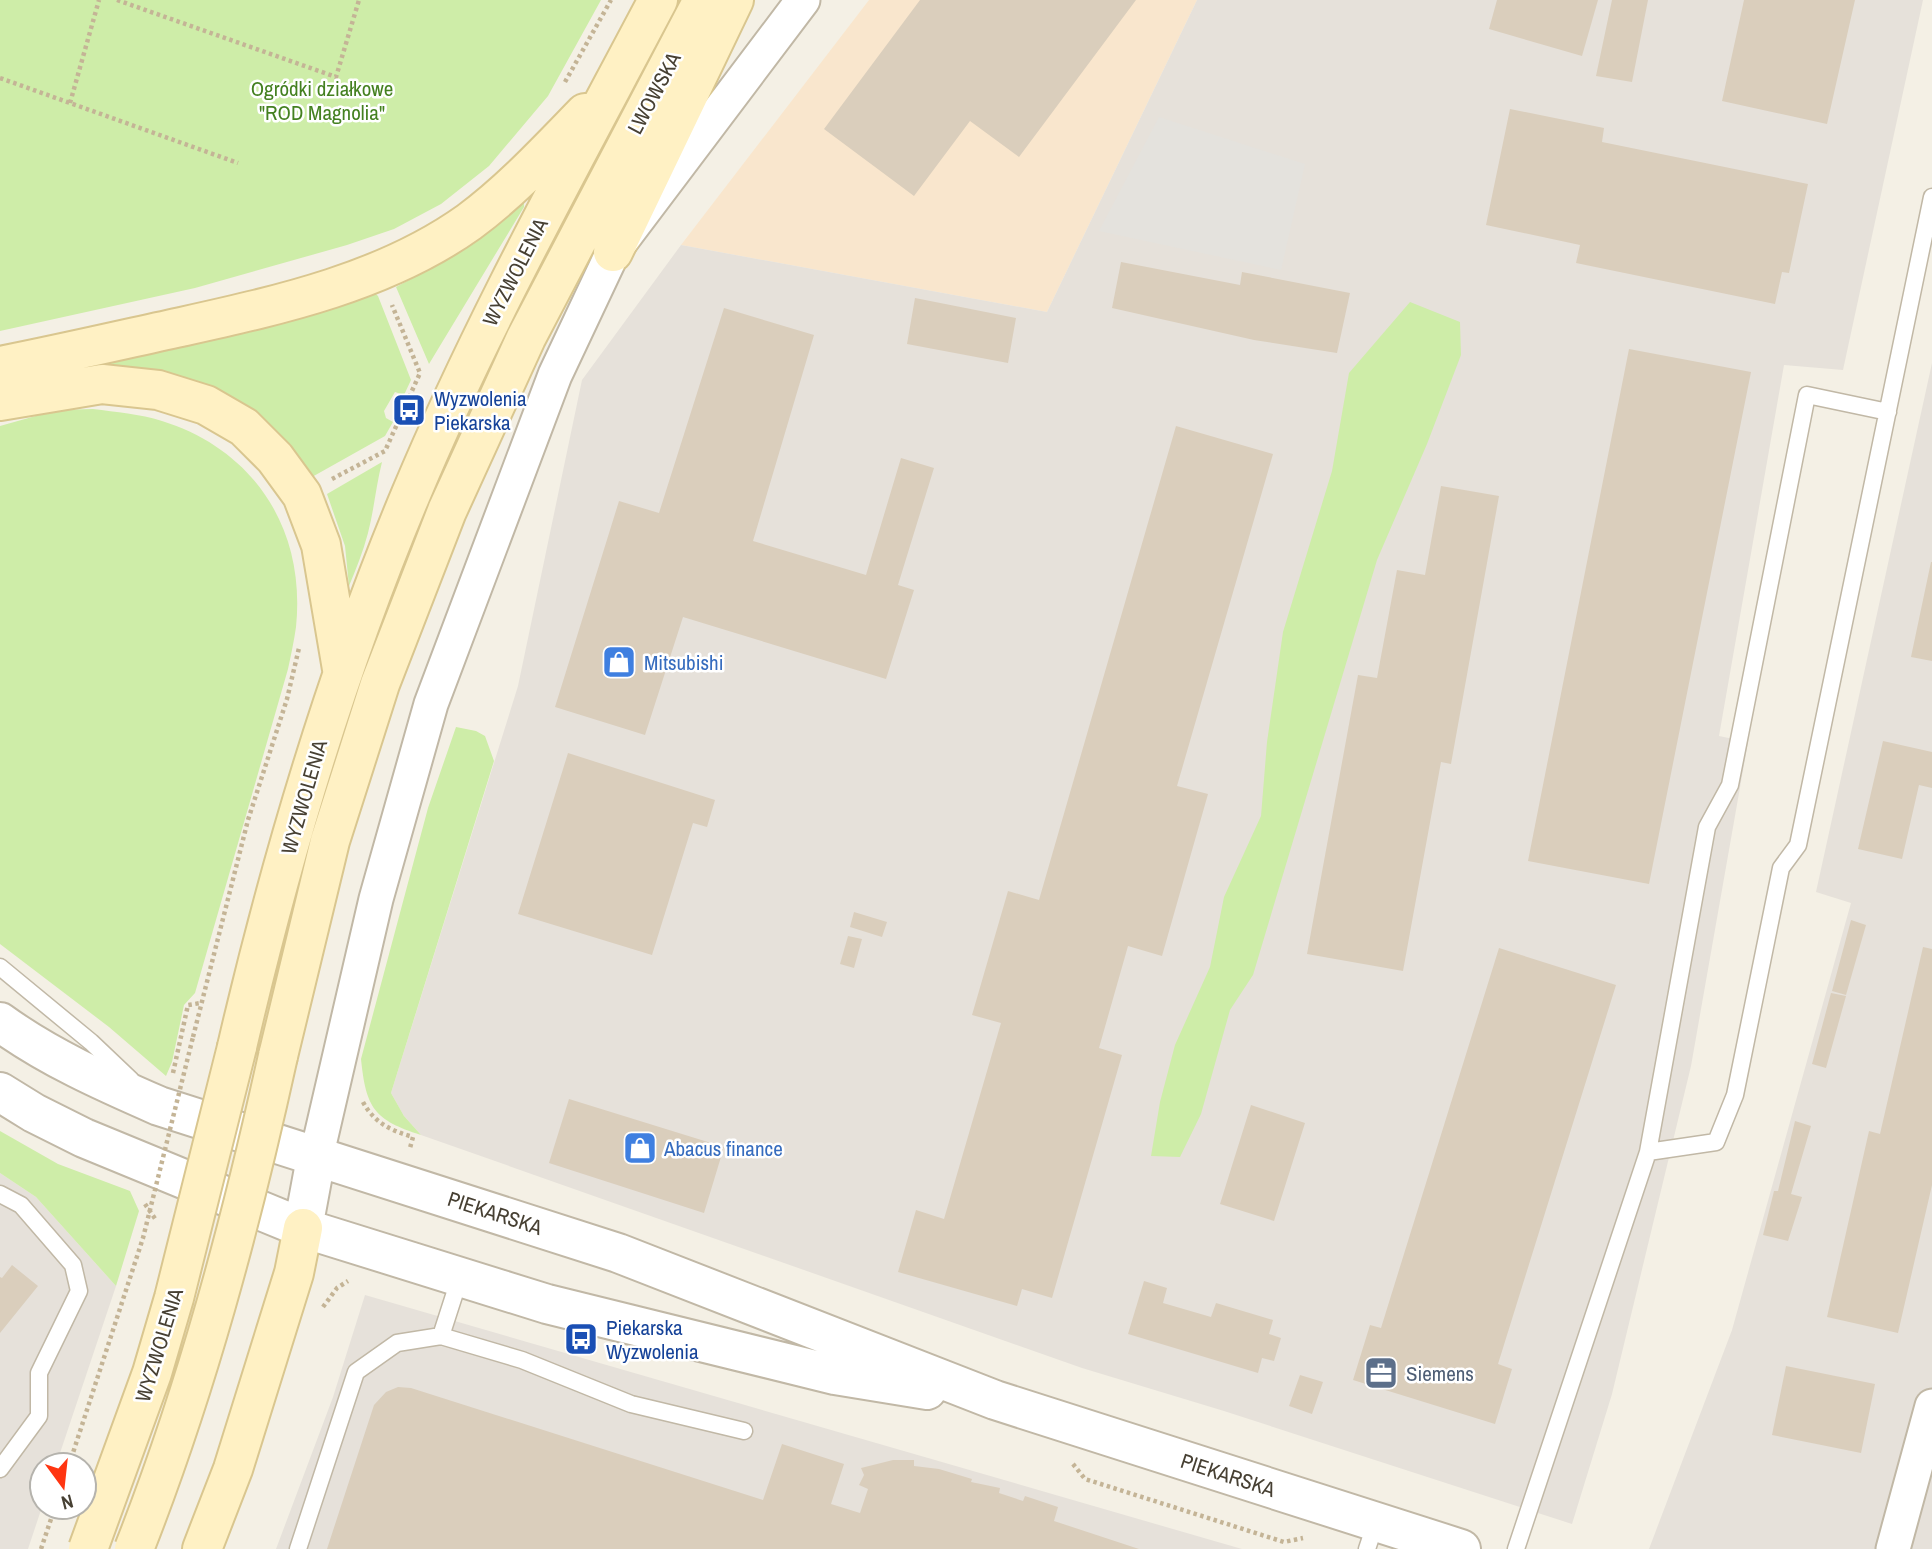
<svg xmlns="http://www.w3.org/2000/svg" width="1932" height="1549" viewBox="0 0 1932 1549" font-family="'Archivo Narrow',sans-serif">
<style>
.commercial{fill:#f9e6cd}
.industrial{fill:#e6e1da}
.green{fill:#ceeda8}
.parking{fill:#e4e2dd}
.building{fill:#dacebc}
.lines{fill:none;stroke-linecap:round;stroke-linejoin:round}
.service-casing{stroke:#c1b8a6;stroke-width:19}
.minor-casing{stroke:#c1b8a6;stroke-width:37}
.tertiary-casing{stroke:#c1b8a6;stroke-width:42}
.secondary-casing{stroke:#d9c68f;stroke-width:42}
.path{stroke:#c4b496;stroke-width:4.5;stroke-dasharray:3.5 3.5;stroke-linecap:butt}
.service{stroke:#fff;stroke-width:16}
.minor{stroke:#fff;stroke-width:33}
.tertiary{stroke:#fff;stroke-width:38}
.secondary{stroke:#fff1c4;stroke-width:38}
.secondary-bridge-casing{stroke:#d9c68f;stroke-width:42;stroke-linecap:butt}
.path-bridge{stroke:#c4b496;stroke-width:4.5;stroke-dasharray:3.5 3.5;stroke-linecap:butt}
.secondary-bridge{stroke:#fff1c4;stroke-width:38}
.labels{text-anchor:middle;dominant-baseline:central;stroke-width:5;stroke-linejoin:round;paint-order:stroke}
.park-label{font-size:21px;fill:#448020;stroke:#fff}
.street-label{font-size:21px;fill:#474033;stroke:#fff}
.transit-label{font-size:21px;fill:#164399;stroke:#fff;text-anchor:start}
.shop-label{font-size:21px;fill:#366cbe;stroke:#fff;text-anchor:start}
.service-label{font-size:21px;fill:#4e5e75;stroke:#fff;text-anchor:start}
</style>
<rect width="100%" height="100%" fill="#f4f0e5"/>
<path class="commercial" d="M869,0H1197L1047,312L681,245Z"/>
<path class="industrial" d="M1197,0H1923L1843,370L1784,365L1719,736L1748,742L1691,1066L1612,1394L1572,1524L1224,1411L1082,1368L421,1135L404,1116L391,1093L518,686L582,380L681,245L1047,312Z
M1932,363V1549H1649L1732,1330L1851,903L1816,892Z
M0,1173L36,1197L116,1286L56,1465H42V1507L28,1549H0Z
M365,1295L1242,1549H276L333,1397Z"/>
<path class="green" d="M0,0H601L548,96L489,166L441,204L394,229L347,245L195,288L0,331Z
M520,201H524V207L429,364L396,287L441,263L482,237Z
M375,293L378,296L411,380L404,395L395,392L384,411L386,418L393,422L385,436L312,477C279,425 239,390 177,377C152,371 122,373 96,371L94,364Z
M1410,302L1460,322L1461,355L1427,444L1377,560L1253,975L1230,1010L1201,1114L1180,1157L1151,1156L1160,1102L1175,1045L1210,967L1224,897L1261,816L1267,742L1283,632L1332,471L1349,373Z
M93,409C116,412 140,414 162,421C255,450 306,530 296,627C294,641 291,655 288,669L195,993L184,1005L172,1062L166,1076L109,1027L0,944V426L57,410Z
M382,462C376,486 374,510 368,533C363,552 356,569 349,586L345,546L327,494Z
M456,727L476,731L485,736L494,761L391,1093L404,1116L421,1135C374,1120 366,1108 361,1059L428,808Z
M0,1131L58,1164L130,1191L139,1211L116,1286L36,1197L0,1173Z"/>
<path class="parking" d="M1159,117L1305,164L1281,270L1099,231Z"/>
<path class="building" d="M920,0H1136L1019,157L970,121L914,196L824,129Z
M1497,0H1598L1582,56L1489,29Z
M1612,0H1648L1632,82L1596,76Z
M1744,0H1855L1827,124L1722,101Z
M1510,109L1604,128L1602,142L1808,184L1789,273L1782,272L1775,304L1576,263L1580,245L1486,225Z
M1121,262L1240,285L1242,272L1350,293L1337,353L1254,340L1112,308Z
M915,298L1016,318L1008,363L907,344Z
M724,308L814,335L753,541L866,575L901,458L934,468L898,585L914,590L886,679L683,617L645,735L555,707L619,501L659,513Z
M1629,349L1751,372L1649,884L1528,861Z
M1176,426L1273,454L1177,786L1208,794L1162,956L1128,946L1099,1048L1122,1055L1052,1298L1022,1289L1017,1306L898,1272L916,1210L944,1219L1001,1023L972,1015L1008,891L1039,900Z
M1441,486L1499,496L1451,764L1441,762L1403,971L1307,954L1358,675L1377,678L1397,570L1425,575Z
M1931,562H1932V661L1911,657Z
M1883,741L1932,752V788L1919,785L1902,859L1858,849Z
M568,753L715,800L707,827L693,823L652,955L518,914Z
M854,912L887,922L882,937L850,927Z
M1851,920L1866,925L1846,995L1832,991Z
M848,936L862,939L854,968L840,964Z
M1923,947L1932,949V1185L1898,1333L1827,1317L1869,1131L1880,1134Z
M1499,948L1616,985L1498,1364L1512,1369L1495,1424L1353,1380L1370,1325L1381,1328Z
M1831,993L1846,996L1826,1068L1812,1064Z
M569,1099L724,1147L704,1213L549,1163Z
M1251,1105L1305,1123L1274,1221L1220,1204Z
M1795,1121L1811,1126L1791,1194L1802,1197L1788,1241L1763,1235L1774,1191H1778Z
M12,1265L38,1286L0,1333V1277L2,1278Z
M1144,1281L1167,1288L1163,1303L1211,1317L1216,1303L1273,1320L1269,1334L1281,1338L1274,1361L1262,1358L1258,1373L1128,1334Z
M1786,1366L1875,1384L1861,1453L1772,1435Z
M1300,1375L1323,1382L1312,1414L1289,1406Z
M398,1387L411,1388L763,1500L782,1444L844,1464L831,1504L860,1513L868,1489L859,1485L864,1475L861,1468L893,1460H914V1466L939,1469L972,1479L971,1482L1000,1488L999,1493L1023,1501L1025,1496L1058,1507L1054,1521L1139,1549H327L374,1405L386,1392Z"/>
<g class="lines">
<defs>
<path id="service" d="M0,967L91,1042L131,1080
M1648,1152L1707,827L1730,785L1807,395L1888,412
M0,1194L21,1205L73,1265L79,1291L39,1373V1416L0,1469
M441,1336L460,1277
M298,1549L356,1372L397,1343L441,1336L522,1360L631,1404L744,1431
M1367,1549L1376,1522
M1516,1549L1648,1152L1716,1142L1735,1095L1781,868L1798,845L1932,197"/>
<path id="minor" d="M316,1158L376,899L431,704L555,375L613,252L803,0
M1893,1549L1932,1406"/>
<path id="tertiary" d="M0,1022C48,1057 104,1082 159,1106L618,1253L995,1400L1461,1549
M0,1092L34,1113L84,1138L303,1228L547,1304L835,1375L927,1390
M303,1228L316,1158"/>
<path id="secondary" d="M613,252L734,0
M0,366C61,354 121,340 181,327C280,305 385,282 469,222C511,191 548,151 585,113
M0,401L102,384L158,390L206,405L244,427L275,458L302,495L321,545L342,669
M237,1047C281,858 336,672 411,494C482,324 572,163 658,0
M278,1056L330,841L380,684L447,511L526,338L703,0
M202,1549L233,1469L294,1273L303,1228"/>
</defs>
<use href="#service" class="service-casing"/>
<use href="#minor" class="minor-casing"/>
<use href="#tertiary" class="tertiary-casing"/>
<use href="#secondary" class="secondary-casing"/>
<path class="path" d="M117,0L336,77L359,0
M0,78L238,163
M565,82L611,0
M70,103L99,0
M332,479L385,451L420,373L392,305
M193,1037L248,820L287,699L299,648
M173,1073L188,1005L201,1003
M363,1102C374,1123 392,1131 413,1137L410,1148
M145,1204L156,1220
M323,1307L337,1288L348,1281
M1073,1464L1085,1479L1284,1542L1303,1538
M41,1549L55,1507"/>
<use href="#service" class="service"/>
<use href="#minor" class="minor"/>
<use href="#tertiary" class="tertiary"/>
<use href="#secondary" class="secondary"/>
<defs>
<path id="secondary-bridge" d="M88,1549L152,1373L174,1298L237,1047
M134,1549C197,1389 241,1224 278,1056"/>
</defs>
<use href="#secondary-bridge" class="secondary-bridge-casing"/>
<path class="path-bridge" d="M69,1465L143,1238L193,1037"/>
<use href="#secondary-bridge" class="secondary-bridge"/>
</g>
<defs>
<symbol id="bus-square" viewBox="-11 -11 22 22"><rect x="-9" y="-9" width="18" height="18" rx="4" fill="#1a4fb4" stroke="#fff"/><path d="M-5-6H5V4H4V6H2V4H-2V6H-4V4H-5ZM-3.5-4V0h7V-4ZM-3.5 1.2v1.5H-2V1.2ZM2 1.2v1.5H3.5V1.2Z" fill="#fff"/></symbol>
<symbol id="shop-square" viewBox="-11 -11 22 22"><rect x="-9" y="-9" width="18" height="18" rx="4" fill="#3f7fe0" stroke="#fff"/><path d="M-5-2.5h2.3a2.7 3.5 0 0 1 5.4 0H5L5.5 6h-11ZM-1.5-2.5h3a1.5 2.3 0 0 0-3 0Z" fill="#fff"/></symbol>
<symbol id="office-square" viewBox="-11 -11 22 22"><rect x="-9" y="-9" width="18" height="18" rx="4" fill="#5c6f8a" stroke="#fff"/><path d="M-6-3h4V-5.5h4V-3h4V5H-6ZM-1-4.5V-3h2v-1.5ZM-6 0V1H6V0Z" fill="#fff"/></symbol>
</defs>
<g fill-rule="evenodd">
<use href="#bus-square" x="390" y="391" width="38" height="38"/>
<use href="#shop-square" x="600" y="643" width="38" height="38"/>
<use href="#shop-square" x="621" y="1129" width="38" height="38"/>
<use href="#bus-square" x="562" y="1320" width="38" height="38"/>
<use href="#office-square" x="1362" y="1354" width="38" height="38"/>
</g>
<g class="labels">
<g class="park-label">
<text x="322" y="88">Ogródki działkowe<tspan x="322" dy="24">"ROD Magnolia"</tspan></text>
</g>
<g class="street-label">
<text transform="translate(654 93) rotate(-62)">LWOWSKA</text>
<text transform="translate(515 272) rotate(-63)">WYZWOLENIA</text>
<text transform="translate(304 797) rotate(-74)">WYZWOLENIA</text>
<text transform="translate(495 1213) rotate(18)">PIEKARSKA</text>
<text transform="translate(159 1345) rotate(-73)">WYZWOLENIA</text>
<text transform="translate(1228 1475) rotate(18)">PIEKARSKA</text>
</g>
<g class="transit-label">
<text x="434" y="398">Wyzwolenia<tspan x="434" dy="24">Piekarska</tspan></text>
<text x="606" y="1327">Piekarska<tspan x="606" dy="24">Wyzwolenia</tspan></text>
</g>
<g class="shop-label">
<text x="644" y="662">Mitsubishi</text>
<text x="664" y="1148">Abacus finance</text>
</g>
<g class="service-label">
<text x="1406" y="1373">Siemens</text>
</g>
</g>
<g transform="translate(63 1486) rotate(165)"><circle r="33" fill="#ffffff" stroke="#b5b3ad" stroke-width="2"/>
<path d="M0-5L12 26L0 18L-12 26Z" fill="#ff3511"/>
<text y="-10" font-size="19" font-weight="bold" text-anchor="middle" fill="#474033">N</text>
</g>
</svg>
